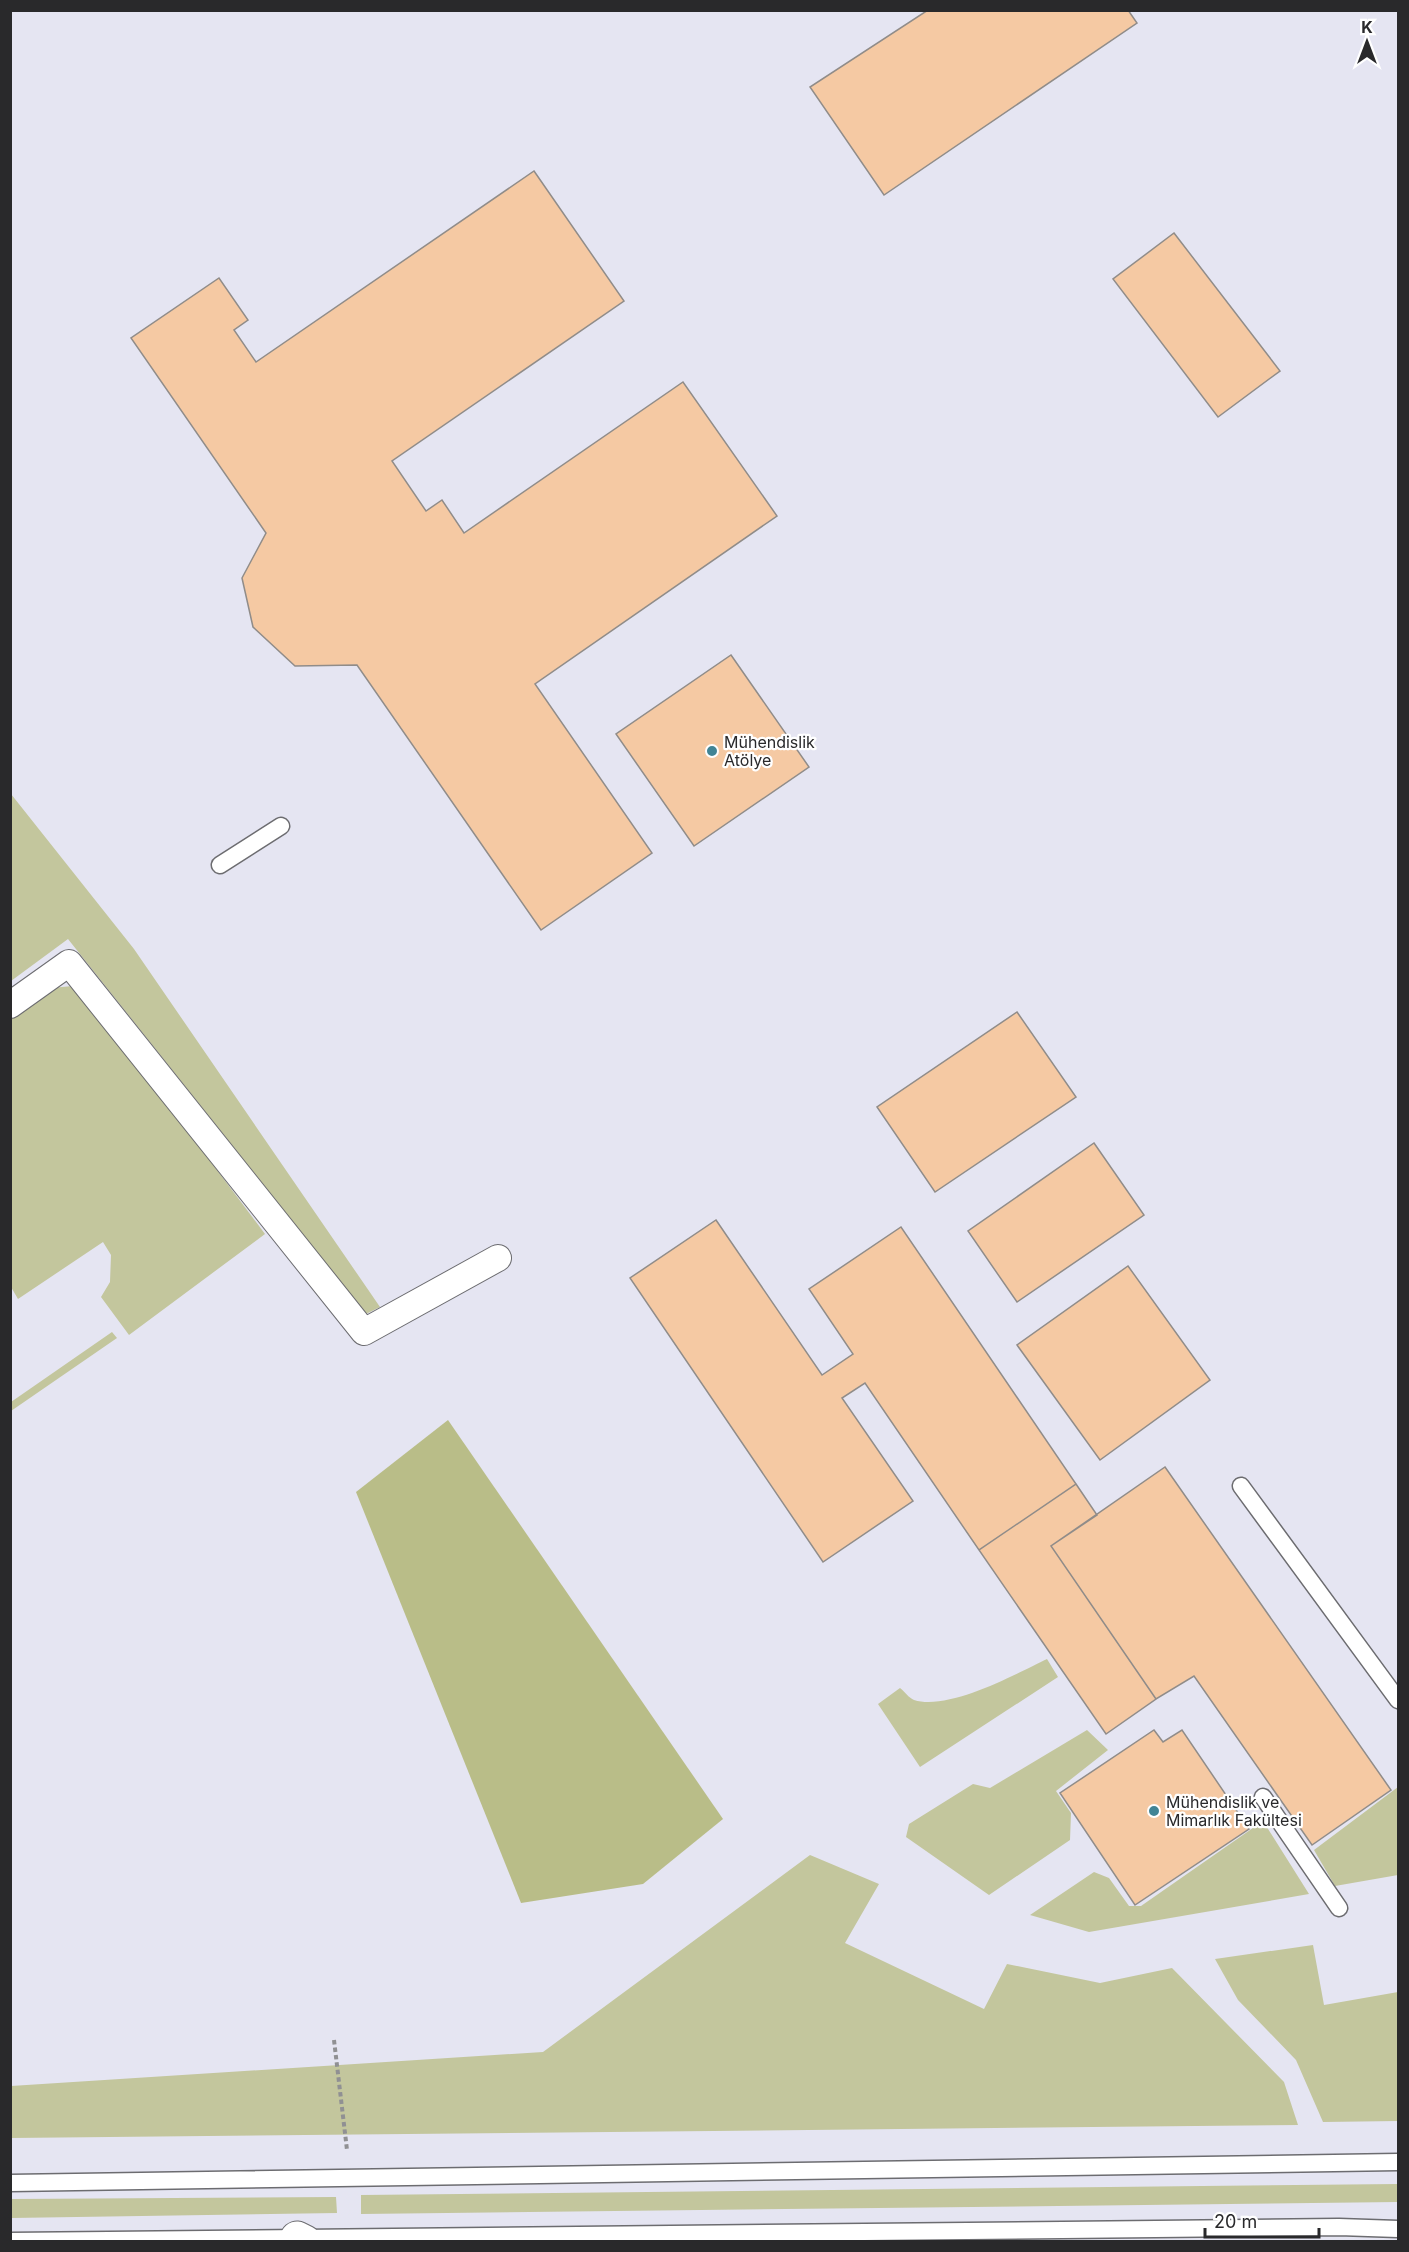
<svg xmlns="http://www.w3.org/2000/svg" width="1409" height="2252" viewBox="0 0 1409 2252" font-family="Inter,sans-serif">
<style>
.built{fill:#e5e5f2}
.green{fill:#c3c69d}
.forest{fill:#b9bd88}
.building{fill:#f5c9a3;stroke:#908c89;stroke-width:1.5}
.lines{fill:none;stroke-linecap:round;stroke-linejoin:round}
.service-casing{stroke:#6c6c70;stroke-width:19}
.pedestrian-casing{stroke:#6c6c70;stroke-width:28}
.minor-casing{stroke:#6c6c70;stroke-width:35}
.path{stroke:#909093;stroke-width:4;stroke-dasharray:4.5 3;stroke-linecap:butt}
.service{stroke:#fff;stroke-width:16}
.pedestrian{stroke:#fff;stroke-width:26}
.minor{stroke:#fff;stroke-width:33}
.poi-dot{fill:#418495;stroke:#fff;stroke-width:2}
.labels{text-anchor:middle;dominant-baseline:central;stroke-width:4.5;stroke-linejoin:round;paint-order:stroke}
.poi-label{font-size:16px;fill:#29292b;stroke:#fff;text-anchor:start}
</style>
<rect width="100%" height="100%" fill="#f1f1f6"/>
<path class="built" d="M11,11H1398V2241H11Z"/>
<path class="green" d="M11,794L134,949L380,1307L366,1314L68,939L11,981Z
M73,986L88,998L265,1234L129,1335L101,1297L110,1282L111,1255L103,1242L18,1299L11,1287L10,1016L51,988Z
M112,1332L117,1338L11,1411V1402Z
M1047,1659L1058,1677L920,1767L878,1704L900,1688C905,1692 909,1698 914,1700C949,1711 1016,1674 1047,1659Z
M1087,1730L1108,1750L1056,1791L1071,1813L1070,1840L989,1895L906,1837L909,1824L973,1784L990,1788Z
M1398,1787V1875L1335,1886L1314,1850Z
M1263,1821L1309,1894L1089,1932L1030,1915L1094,1872L1109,1878L1129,1906H1141Z
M810,1855L879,1884L845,1943L984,2009L1007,1964L1100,1983L1172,1968L1284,2082L1298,2125L11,2138V2086L543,2052Z
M1313,1945L1324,2005L1398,1992V2121L1323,2122L1296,2060L1238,2000L1215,1959Z
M1398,2184V2202L361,2214V2195Z
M336,2197L337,2213L11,2218V2199Z"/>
<path class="forest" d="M448,1420L723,1819L643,1884L521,1903L356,1492Z"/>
<path class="building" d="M928,10H1128L1137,23L884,195L810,87Z
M534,171L624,301L392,461L426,511L442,500L464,533L683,382L777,516L535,684L652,853L541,930L357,665L295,666L253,627L242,578L266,533L131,338L219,278L248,320L234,330L256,362Z
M1174,233L1280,371L1218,417L1113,279Z
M731,655L809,767L694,846L616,734Z
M1017,1012L1076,1097L935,1192L877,1107Z
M1094,1143L1144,1215L1017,1302L968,1231Z
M716,1220L822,1375L853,1354L809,1289L901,1227L1076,1484L979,1550L865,1383L842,1398L913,1501L823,1562L630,1278Z
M1128,1266L1210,1380L1100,1460L1017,1345Z
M1165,1467L1391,1790L1312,1845L1194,1676L1156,1699L1051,1546Z
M1076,1484L1097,1515L1051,1546L1156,1699L1106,1734L979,1550Z
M1154,1730L1163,1742L1182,1730L1249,1829L1135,1905L1060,1793Z"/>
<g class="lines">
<defs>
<path id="service" d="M220,865L281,826
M1241,1486L1398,1700
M1263,1797L1339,1908
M10,2183L1398,2162
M10,2241L1339,2227L1398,2229"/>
<path id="pedestrian" d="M10,1005L69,963L364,1332L498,1258"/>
<path id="minor" d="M297,2238L305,2242"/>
</defs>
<use href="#service" class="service-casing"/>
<use href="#pedestrian" class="pedestrian-casing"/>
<use href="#minor" class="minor-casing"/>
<path class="path" d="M334,2040L347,2150"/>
<use href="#service" class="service"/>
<use href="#pedestrian" class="pedestrian"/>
<use href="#minor" class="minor"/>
</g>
<g class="poi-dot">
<circle cx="712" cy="751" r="6"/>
<circle cx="1154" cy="1811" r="6"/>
</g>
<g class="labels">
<g class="poi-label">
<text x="724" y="742">Mühendislik<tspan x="724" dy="18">Atölye</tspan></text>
<text x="1166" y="1802">Mühendislik ve<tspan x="1166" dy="18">Mimarlık Fakültesi</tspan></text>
</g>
</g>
<rect width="1409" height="2252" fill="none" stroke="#29292b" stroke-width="24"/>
<g transform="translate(1367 42)" stroke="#ffffff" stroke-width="4.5" paint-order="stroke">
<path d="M0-4.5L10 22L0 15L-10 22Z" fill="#29292b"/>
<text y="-9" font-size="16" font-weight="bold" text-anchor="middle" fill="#29292b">K</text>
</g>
<path d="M1205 2228v9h114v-9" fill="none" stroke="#29292b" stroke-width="3"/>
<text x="1214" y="2228" font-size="18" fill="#29292b" stroke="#ffffff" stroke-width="4.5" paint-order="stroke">20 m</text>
</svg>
